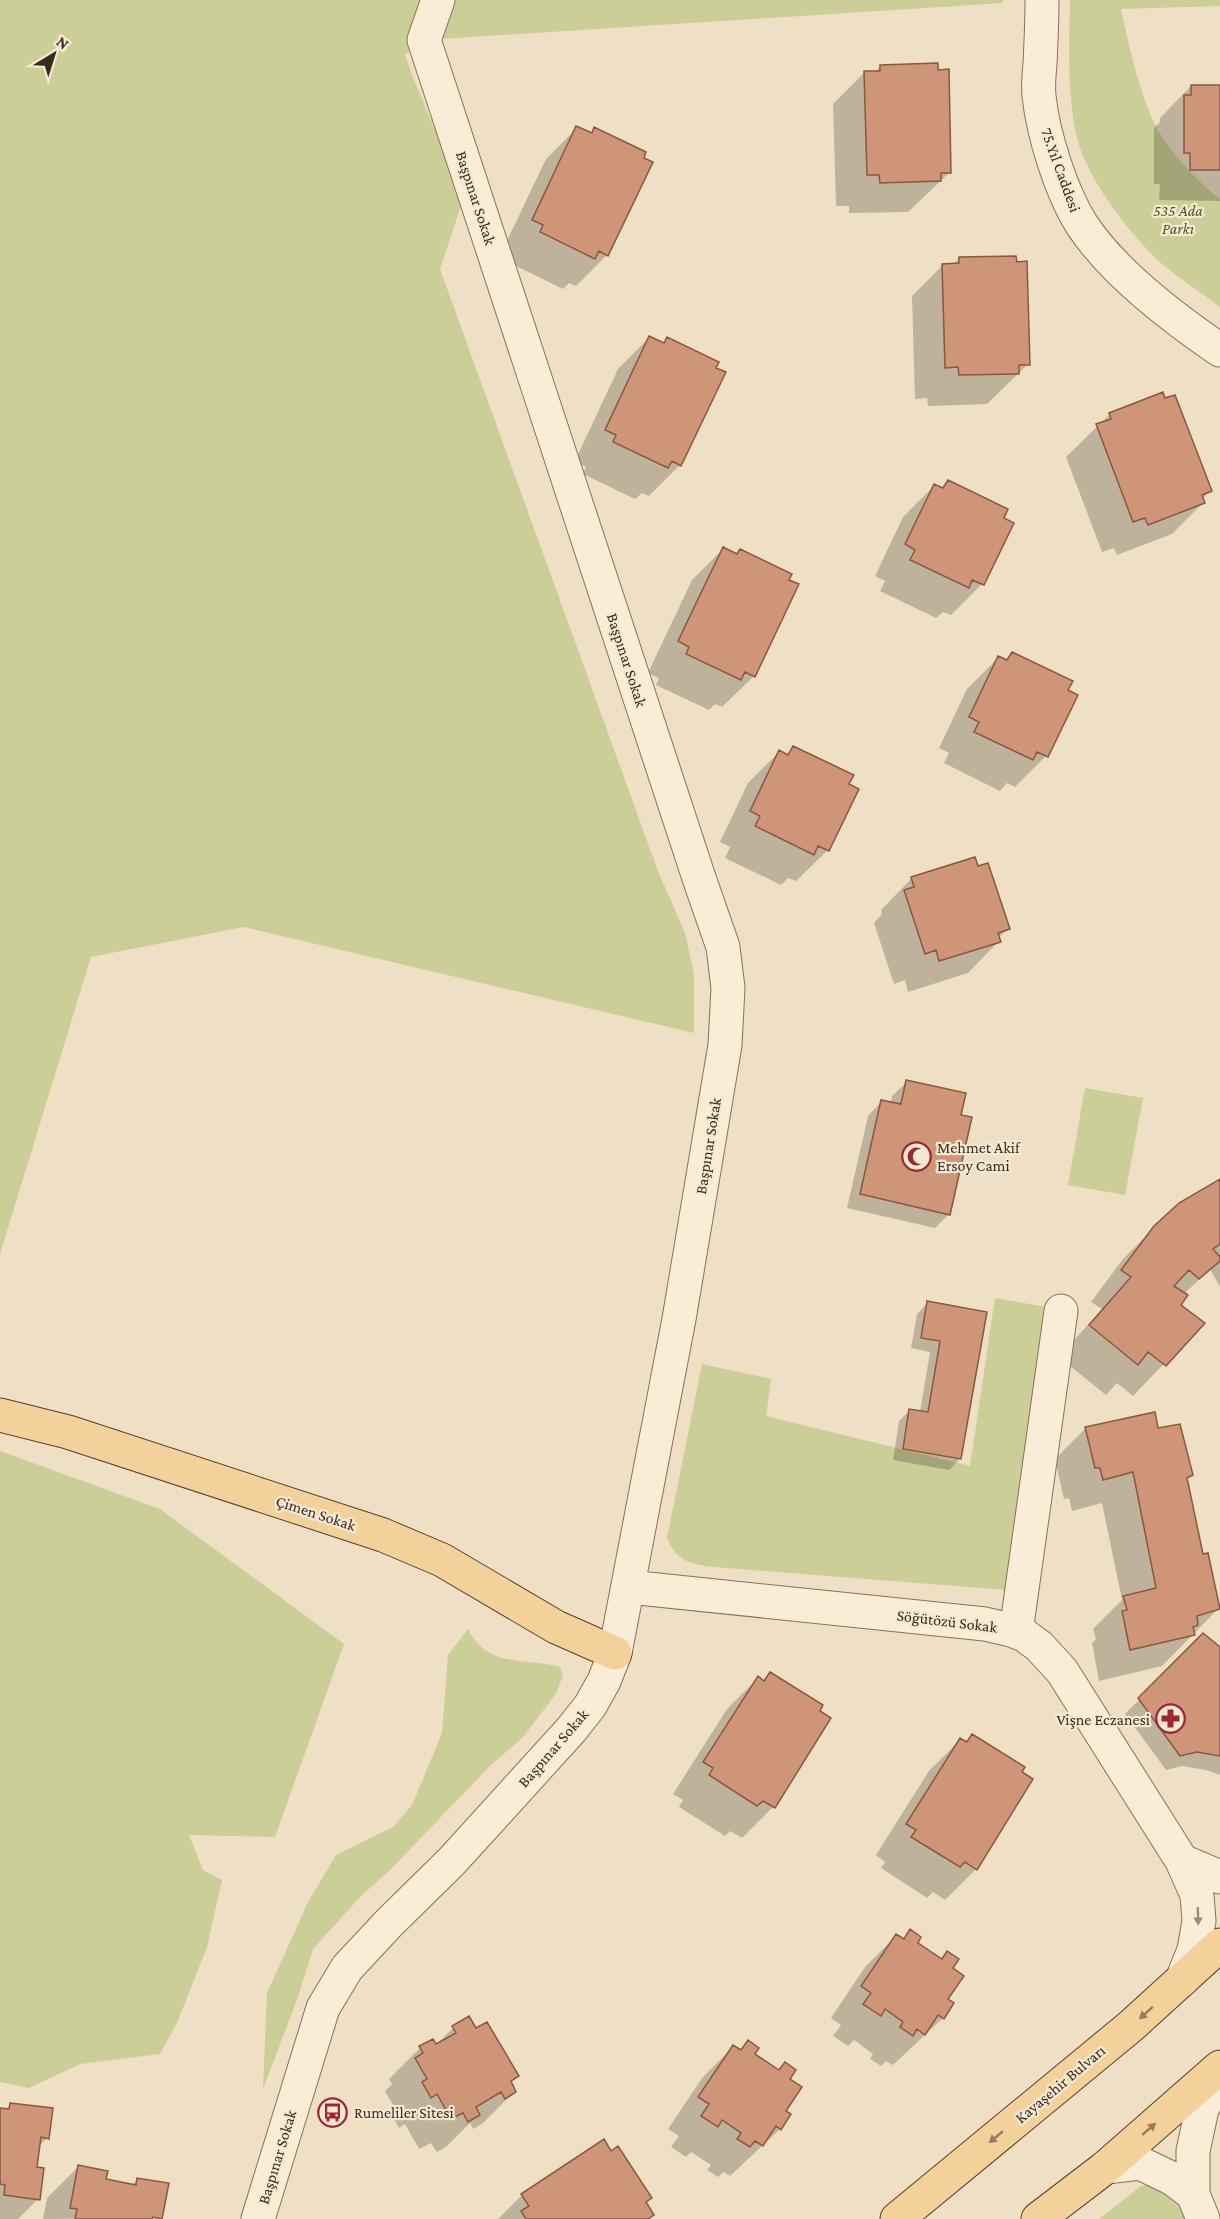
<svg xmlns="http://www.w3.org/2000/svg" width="1220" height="2219" viewBox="0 0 1220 2219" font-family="'Crimson Pro',serif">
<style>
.green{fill:#ccce97}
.shadow{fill:#0003}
.building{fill:#ce9578;stroke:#8a573f;stroke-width:1.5}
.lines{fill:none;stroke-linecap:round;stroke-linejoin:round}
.minor-casing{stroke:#8a705a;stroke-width:35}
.major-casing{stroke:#583e2e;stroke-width:35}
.minor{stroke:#faedd7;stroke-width:33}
.major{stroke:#f3d19b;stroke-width:33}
.oneway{fill:#9a8b7a}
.oneway2{fill:#967d5c}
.labels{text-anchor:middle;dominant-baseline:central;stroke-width:4.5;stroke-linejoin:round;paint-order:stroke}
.street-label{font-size:16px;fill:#3a291e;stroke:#f6e9d3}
.park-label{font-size:16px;font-style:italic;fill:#4e5724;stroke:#f6e9d3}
.poi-label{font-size:16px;fill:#3a291e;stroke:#f6e9d3;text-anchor:start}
</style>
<rect width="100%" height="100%" fill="#efdfc4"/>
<path class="green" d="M0,0H1003V3L424,40L405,55L414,80L456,180L461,206L440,269L658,871L685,933L694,974V1033L243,927L91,957L0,1254Z
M1070,0H1220V6L1121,9C1129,45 1142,108 1163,138C1179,161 1198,182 1220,199V307C1201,292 1180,279 1161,263C1131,236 1086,177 1077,138C1067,95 1069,44 1070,0Z
M1085,1088L1143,1098L1125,1195L1068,1185Z
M995,1298L1046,1307L1006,1590L714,1567C690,1564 677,1562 667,1538L702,1364L771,1379L766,1416L970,1466Z
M0,1451L160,1509L344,1644L275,1837L189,1835L203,1870L222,1880L207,1947L177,2023L160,2054L80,2064L29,2088L0,2082Z
M468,1629C488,1669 524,1657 560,1667L563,1675L556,1694L523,1737L491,1765L390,1870L361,1896L313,1949L297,2000L263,2089L267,1993L309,1900L336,1855L393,1827L412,1805L442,1733L448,1655Z
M1160,2182L1197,2219H1099L1141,2186Z"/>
<path class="shadow" d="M881,66L950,172L908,212L849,213V206H836L833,104L864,73H874Z
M1191,86L1220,87V201L1159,200L1160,184H1154V128L1160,122V118Z
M577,128L590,134L594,129L607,255L576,286L569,283L563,289L510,263L513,257L502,251L546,159Z
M960,258L1028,364L987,404L928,406L927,398L915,399L912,296L943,265H953Z
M649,338L663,344L667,339L680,465L649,496L642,493L635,499L583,474L586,467L575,461L618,369Z
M1110,414L1210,491L1202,499L1203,503L1172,534L1117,555L1114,548L1102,552L1066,457Z
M948,482L982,584L951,615L943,612L936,618L880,591L885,581L875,576L903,517L934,486L941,489Z
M723,549L754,676L722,707L715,704L709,710L656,685L659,678L648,673L692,580Z
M1012,653L1046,756L1015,787L1007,783L1000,791L944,763L949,753L939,748L967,689L998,658L1005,661Z
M793,748L828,850L796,881L788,878L781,885L725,858L730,847L720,842L748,783L779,752L786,755Z
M912,878L1008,929L998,938L999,941L968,973L908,992L905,980L894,984L874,923L882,914L881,910Z
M907,1082L959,1116L949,1214L935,1228L847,1208L868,1116L882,1101L891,1103L892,1096Z
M1220,1181V1287L1210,1269L1184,1294L1179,1305L1203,1323L1133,1396L1117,1383L1106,1395L1059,1357L1102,1309L1091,1302L1123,1259L1155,1227Z
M928,1303L985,1313L960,1459L949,1470L893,1460L899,1421L910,1410L920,1412L930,1352L911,1348L917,1314Z
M1086,1428L1157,1430L1191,1475L1186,1480L1202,1555L1218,1609L1162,1666L1099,1681L1092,1643L1096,1639L1093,1629L1122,1600L1102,1503L1072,1511L1069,1498L1064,1499L1055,1459Z
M1203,1635L1218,1647L1220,1645V1775L1206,1770L1182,1766L1166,1770L1125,1714Z
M770,1674L829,1718L773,1807L742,1838L730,1831L725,1836L679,1807L683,1800L673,1794L727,1709L758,1678L763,1682Z
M972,1735L976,1869L945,1900L933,1892L927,1898L881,1868L885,1862L876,1855L929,1771L960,1740L965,1743Z
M910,1931L916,1943L941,1960L947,1953L951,1969L943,2018L893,2065L886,2061L881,2066L870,2059L873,2054L854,2040L848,2046L833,2036L841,2025L831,2018L865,1967L896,1936L902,1940Z
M469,2018L476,2030L517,2076L510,2083L515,2091L483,2123L473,2129L470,2123L447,2146L437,2152L431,2143L419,2149L405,2124L399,2128L391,2114L396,2110L385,2091L392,2084L389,2079L420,2048L432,2041L435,2046L453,2028Z
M748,2042L753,2054L778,2071L785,2064L788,2080L780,2129L730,2176L724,2172L718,2177L707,2170L711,2165L691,2152L686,2157L671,2147L679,2136L668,2129L702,2078L733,2047L739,2051Z
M11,2104L47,2138L38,2147L35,2168L38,2199L18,2219H0V2110H5Z
M610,2153L650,2198L645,2204L648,2219H498L522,2195Z
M78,2167L105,2180L132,2185L138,2179L161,2218L43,2219L47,2198Z"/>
<path class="building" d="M938,63V70L949,69L951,173H941V181L880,183L879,175H867L864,71H880V65Z
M1191,85H1220V170H1190V153H1184V95H1191Z
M576,126L592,133L594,127L646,152L644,158L653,162L608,256L599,251L595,259L540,232L543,225L532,220Z
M1016,256L1017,262L1027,261L1030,365H1019V374L959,375L958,367L945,368L942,264L959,263V257Z
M649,336L664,343L667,337L719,362L716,368L726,372L681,466L672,461L668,468L613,442L616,435L605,430Z
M1163,392L1165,398L1175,395L1212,491L1202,495L1205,503L1148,525L1145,518L1133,522L1096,424L1111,419L1109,413Z
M948,480L1008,509L1004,518L1014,523L984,585L972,580L969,588L910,560L915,550L905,544L934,484L943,488Z
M723,547L737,554L740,549L792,574L789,580L799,584L755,677L745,672L741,680L686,654L689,647L678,641Z
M1012,652L1073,681L1068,690L1078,695L1048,757L1037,752L1033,760L974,732L979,722L969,717L998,656L1007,660Z
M793,746L854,775L849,784L859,789L829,851L818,846L814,855L755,826L760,816L750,811L779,750L788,755Z
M975,857L978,866L988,863L1010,929L998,933L1001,942L939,961L936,950L925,954L904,890L914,887L911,877Z
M906,1080L966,1093L961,1115L972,1117L950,1215L860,1194L881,1100L901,1104Z
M1220,1179V1244L1213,1249L1220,1257V1261L1199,1279L1189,1270L1174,1286L1188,1295L1181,1305L1205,1323L1166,1366L1148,1352L1138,1365L1089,1325L1131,1277L1121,1270L1154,1226L1179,1203Z
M927,1301L987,1312L961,1459L903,1449L909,1409L928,1412L935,1371L940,1341L921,1338Z
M1155,1412L1158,1428L1180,1424L1193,1475L1187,1478L1203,1554L1208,1553L1220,1609L1197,1616L1198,1625L1193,1627L1195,1635L1130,1650L1122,1611L1127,1610L1123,1596L1156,1588L1133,1472L1103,1480L1100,1468H1095L1085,1427Z
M1203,1633L1220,1647V1756L1197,1752L1180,1756L1138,1698Z
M770,1672L823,1705L820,1711L831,1718L775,1808L763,1801L757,1806L709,1775L713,1768L703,1762L758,1676L764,1681Z
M972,1734L1025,1767L1022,1772L1033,1779L977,1870L965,1862L960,1867L911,1837L916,1830L906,1824L960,1738L967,1742Z
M910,1929L921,1937L918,1943L942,1959L947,1951L959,1959L953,1968L964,1976L948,1999L954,2003L944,2019L938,2015L925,2035L917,2029L913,2036L900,2027L903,2022L885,2009L881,2016L863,2004L871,1993L861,1986L896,1934L904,1939Z
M469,2016L476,2028L487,2022L519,2076L511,2081L516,2092L505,2099L501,2092L476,2107L480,2115L468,2122L463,2113L451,2119L437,2094L431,2098L422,2082L427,2079L415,2058L423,2053L419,2046L433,2039L436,2044L456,2033L452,2026Z
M748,2040L759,2048L755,2054L779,2070L785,2062L796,2070L790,2079L802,2087L786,2111L791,2114L781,2130L776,2126L763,2146L755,2141L750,2147L737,2139L741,2133L722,2120L718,2127L701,2116L709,2104L698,2097L733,2045L741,2050Z
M10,2103L53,2108L49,2139L41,2137L37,2167L44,2168L40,2200L4,2195L5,2185L0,2184V2108L9,2109Z
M604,2139L611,2151L618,2146L652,2198L646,2202L654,2215L648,2219H526L521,2211L529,2206L521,2194Z
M78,2165L108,2171L106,2179L136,2185L137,2178L169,2183L162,2219L153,2217L152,2219H75L77,2209L70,2208Z"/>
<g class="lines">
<defs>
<path id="minor" d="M1042,0C1042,21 1041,43 1040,64C1039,74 1038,85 1039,96C1043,134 1061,192 1082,225C1113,272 1173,318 1220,350
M629,1587L985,1624L1011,1630L1024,1635L1039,1646L1062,1671L1182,1861L1197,1895L1199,1921L1194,1950L1182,1980
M1016,1632L1061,1311
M1182,1861L1220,1877
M1106,2167L1140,2163L1173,2179L1193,2194
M258,2219L323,2008L347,1968L389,1923L452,1861L571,1730L590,1706L604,1681L615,1653L679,1319L725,1045L728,988L723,947L699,878L424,40L438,0
M1203,2219L1193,2194V2151L1202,2109L1220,2075"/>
<path id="major" d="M0,1415L68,1432L383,1535L442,1560L556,1627L615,1653
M897,2219L1131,2026L1220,1945
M1038,2219L1106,2167L1220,2067"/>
</defs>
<use href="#minor" class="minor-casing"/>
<use href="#major" class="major-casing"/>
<use href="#minor" class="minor"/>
<use href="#major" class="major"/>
</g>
<defs><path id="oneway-solid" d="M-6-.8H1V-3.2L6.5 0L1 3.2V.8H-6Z" transform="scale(1.5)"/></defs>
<use class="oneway" href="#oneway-solid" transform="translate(1198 1916) rotate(89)"/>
<g class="oneway2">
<use href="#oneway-solid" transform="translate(1146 2013) rotate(138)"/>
<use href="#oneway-solid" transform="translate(1149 2129) rotate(-41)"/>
<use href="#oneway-solid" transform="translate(996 2137) rotate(140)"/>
</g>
<defs>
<symbol id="mosque-ring" viewBox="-11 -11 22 22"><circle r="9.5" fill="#f6e9d3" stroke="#9b2832" stroke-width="1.5"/><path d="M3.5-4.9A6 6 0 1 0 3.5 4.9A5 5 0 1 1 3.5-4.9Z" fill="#9b2832"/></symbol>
<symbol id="pharmacy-ring" viewBox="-11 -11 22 22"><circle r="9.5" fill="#f6e9d3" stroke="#9b2832" stroke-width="1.5"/><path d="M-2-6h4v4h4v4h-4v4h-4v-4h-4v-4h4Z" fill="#9b2832"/></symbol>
<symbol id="bus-ring" viewBox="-11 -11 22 22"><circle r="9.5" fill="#f6e9d3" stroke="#9b2832" stroke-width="1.5"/><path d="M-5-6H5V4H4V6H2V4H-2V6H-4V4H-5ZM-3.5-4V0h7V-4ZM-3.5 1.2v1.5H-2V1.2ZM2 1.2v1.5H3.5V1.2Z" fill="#9b2832"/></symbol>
</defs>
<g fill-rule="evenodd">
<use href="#mosque-ring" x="900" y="1140" width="33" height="33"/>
<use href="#pharmacy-ring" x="1154" y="1702" width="33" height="33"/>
<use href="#bus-ring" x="316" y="2096" width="33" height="33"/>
</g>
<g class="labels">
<g class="street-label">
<text transform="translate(1061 170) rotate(70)">75.Yıl Caddesi</text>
<text transform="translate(476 198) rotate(72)">Başpınar Sokak</text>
<text transform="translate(627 660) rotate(72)">Başpınar Sokak</text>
<text transform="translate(708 1146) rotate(-81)">Başpınar Sokak</text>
<text transform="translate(316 1513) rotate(18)">Çimen Sokak</text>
<text transform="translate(947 1621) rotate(7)">Söğütözü Sokak</text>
<text transform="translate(553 1748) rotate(-49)">Başpınar Sokak</text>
<text transform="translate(1060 2084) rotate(-40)">Kayaşehir Bulvarı</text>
<text transform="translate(277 2157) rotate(-73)">Başpınar Sokak</text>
</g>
<g class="park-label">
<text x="1178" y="210">535 Ada<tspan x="1178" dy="18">Parkı</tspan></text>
</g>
<g class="poi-label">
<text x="937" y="1147">Mehmet Akif<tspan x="937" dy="18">Ersoy Cami</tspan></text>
<text x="1150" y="1719" text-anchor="end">Vişne Eczanesi</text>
<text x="354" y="2112">Rumeliler Sitesi</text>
</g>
</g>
<g transform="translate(54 54) rotate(38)" stroke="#f6e9d3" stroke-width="4.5" paint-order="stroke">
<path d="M0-4.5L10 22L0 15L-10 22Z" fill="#3a291e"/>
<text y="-9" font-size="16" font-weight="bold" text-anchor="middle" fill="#3a291e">N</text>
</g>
</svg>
